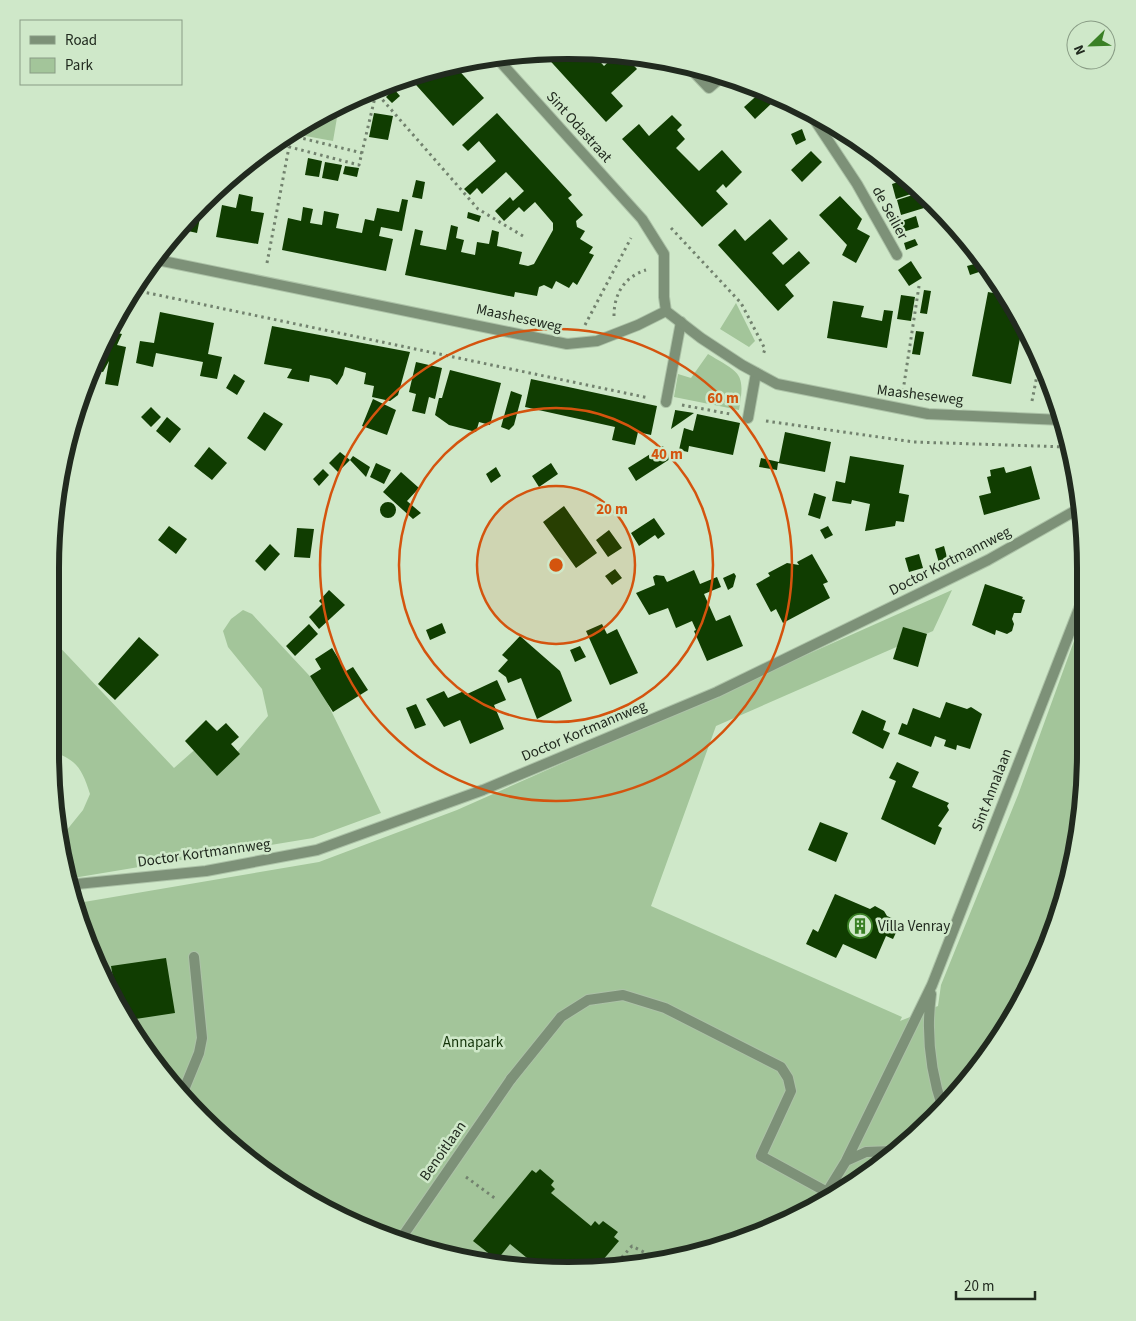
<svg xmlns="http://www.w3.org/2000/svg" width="1136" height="1321" viewBox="0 0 1136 1321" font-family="'Source Sans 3',sans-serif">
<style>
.green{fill:#a3c59a}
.building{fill:#103d01}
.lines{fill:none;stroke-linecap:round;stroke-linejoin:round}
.service-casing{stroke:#acc2a7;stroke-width:12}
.minor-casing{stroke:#acc2a7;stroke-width:12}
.path{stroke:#72826e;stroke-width:3;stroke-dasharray:2.5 4;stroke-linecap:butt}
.service{stroke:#7d9178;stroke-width:10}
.minor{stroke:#7d9178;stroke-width:10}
.ring{fill:none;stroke:#d4540e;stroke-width:2.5}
.labels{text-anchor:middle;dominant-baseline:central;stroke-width:5;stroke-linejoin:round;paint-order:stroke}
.street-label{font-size:15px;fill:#212a1f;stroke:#cfe8c9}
.poi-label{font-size:15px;fill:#212a1f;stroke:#cfe8c9;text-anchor:start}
.park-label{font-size:15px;fill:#133309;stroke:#cfe8c9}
.rim{fill:none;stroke:#212a1f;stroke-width:6}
.centre{fill:#d4540e;stroke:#cfe8c9;stroke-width:2.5}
.ring-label{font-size:15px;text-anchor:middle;font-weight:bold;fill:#d4540e;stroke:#cfe8c9;stroke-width:5;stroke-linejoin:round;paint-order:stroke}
</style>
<rect width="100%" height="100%" fill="#cfe8c9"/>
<path class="green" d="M339,106L333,141L300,135L301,125Z
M736,303L755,341L749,347L720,329Z
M708,354C739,373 746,371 739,410L674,397L678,374L691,378Z
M952,590L933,631L716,726L651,906L902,1017L900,1021L938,1006L941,985L1018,795L1082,619L1085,620L1086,753L1076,854L1047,951L999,1041L934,1119L827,1201L735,1243L635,1267H500L370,1232L280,1184L178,1094L104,982L76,910L78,903L319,862L457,810Z
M243,610L252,614L319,686L381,813L313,838L67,879L62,846L66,831L83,810L90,794C82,769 77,759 50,751L52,639L174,768L199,746L219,768L238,751L268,716L262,689L228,647L223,631L231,619Z"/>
<path class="building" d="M574,52L583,62L593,54L604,66L617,54L624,55L637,69L611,93L623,106L606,122L543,53Z
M454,65L484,98L453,126L408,76Z
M394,89L400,96L392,103L386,97Z
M762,91L772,103L755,119L744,107Z
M374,113L393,116L388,140L369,137Z
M497,113L572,195L568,198L583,215L576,221L577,227L585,231L580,239L593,247L589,253L594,255L577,285L573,282L569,288L556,281L552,289L544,285L539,287L537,296L515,292L514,297L405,275L415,229L423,231L420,245L446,250L451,225L458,227L456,238L464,240L461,252L475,255L477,242L489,244L492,230L499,232L497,246L522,252L519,264L528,266L534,264L553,230V223L535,202L524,212L519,207L504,221L495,211L510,197L513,201L524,191L506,172L482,194L477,188L470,195L464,189L496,161L479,141L468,151L462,145Z
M672,115L682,125L677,130L685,139L676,148L699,171L722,150L742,172L726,188L723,184L716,191L728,204L702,227L622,139L639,124L649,136Z
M802,129L806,140L796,145L791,134Z
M811,151L822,162L802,182L791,170Z
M308,158L322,161L319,177L305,175Z
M325,162L342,165L338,181L322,178Z
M345,166L359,168L357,177L343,174Z
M907,179L920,191L896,199L892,184Z
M416,180L425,182L422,199L412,197Z
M919,193L924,208L901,215L897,200Z
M239,194L253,197L251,211L264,213L258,244L216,237L222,205L236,208Z
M840,196L862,219L857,229L870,236L856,263L842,255L847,245L819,215Z
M402,199L408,200L402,231L381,227L379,236L393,239L386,271L282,250L288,218L301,221L303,207L313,209L310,223L322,225L324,211L339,214L336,228L362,233L365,219L374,221L377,208L399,212Z
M203,203L197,233L179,229L186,221Z
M468,212L481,216L479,222L467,218Z
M916,216L919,227L900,233L896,223Z
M770,219L788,239L772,253L783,265L799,251L810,263L785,285L794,296L778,311L718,245L735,229L745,241Z
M915,239L918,245L906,250L904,243Z
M911,261L922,278L909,286L898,270Z
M982,262L985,270L970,275L967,266Z
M924,290L931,291L927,314L920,313Z
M988,292L1004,295V292L1016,309L1023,323L1011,384L972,376Z
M901,295L915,297L911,321L897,319Z
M833,301L864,306L861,317L882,321L884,310L893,311L887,348L827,338Z
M160,312L214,323L208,354L222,357L217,379L200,376L203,362L156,353L153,367L136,363L140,341L154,343Z
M272,326L410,352L398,395L390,401L372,397L374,386L364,384L366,373L345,367L343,375L337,385L330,379L310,375L309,382L287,378L292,369L264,364Z
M108,331L122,334L117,345L126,347L118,386L105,384L109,361L103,372L98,371L102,365L94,361Z
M916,331L924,332L920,355L912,354Z
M416,362L442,368L435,399L429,397L425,414L412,411L416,394L409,392Z
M450,370L501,383L490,425L479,422L476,432L449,425L435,415L439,398H442Z
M234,374L245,381L237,395L226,388Z
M531,379L657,406L651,435L638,432L635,445L612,440L615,427L525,407Z
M511,391L522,395L514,425L509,430L501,427Z
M373,399L396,410L387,435L362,426Z
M151,407L161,417L151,427L141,417Z
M675,410L694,413L671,429L675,411Z
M264,412L283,424L265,451L247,438Z
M697,414L740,423L733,455L689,446L688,452L679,450L684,428L693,431Z
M167,417L181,429L170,443L156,431Z
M785,432L831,442L825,472L778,463L777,470L759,467L761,458L779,462Z
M663,446L670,459L636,481L628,468Z
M209,447L227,463L212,480L194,466Z
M340,452L350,460L338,472L329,463Z
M353,456L370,467L366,477L350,460Z
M850,456L904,465L899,493L909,495L904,522L896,521L895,526L865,531L870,504L852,500L851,504L832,501L836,481L845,483Z
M376,463L391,470L384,484L370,477Z
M551,463L558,474L539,487L532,476Z
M1031,466L1040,499L984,515L979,496L991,493L987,477L991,476L990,470L1004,467L1006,473Z
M496,467L501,476L491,483L486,474Z
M323,469L329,475L319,486L313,479Z
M401,472L419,488L407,501L421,513L413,519L383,492Z
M814,493L826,497L820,519L808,515Z
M380 510a8 8 0 1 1 16 0a8 8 0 1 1-16 0Z
M564,506L597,553L576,568L543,522Z
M654,518L665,534L658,539L655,535L639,546L631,533Z
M169,526L187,539L176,554L158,540Z
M828,526L833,535L825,539L820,530Z
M297,528L314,529L310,558L294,557Z
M609,530L622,548L608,557L596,540Z
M270,544L280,554L265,571L255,561Z
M944,546L948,561L939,563L935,549Z
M812,554L828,582L823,584L830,598L783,623L776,609L771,612L756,584L770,576L768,573L787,563L799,565L797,562Z
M919,554L923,568L909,572L905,558Z
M615,569L622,578L612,585L605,576Z
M694,570L700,584L717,577L721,587L704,594L716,621L730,615L743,646L707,661L694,631L696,630L692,621L676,628L668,608L649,615L636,593L655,585L653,577L656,575L664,576L667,582Z
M734,573L736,576L733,587L728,590L723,578Z
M985,584L1023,597L1022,599L1025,600L1021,613H1014L1012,619L1014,624L1012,631L1007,634L996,630L995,635L972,625Z
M329,590L345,605L319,629L309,617L322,604L319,601Z
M442,623L446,633L430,640L426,630Z
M309,624L318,634L295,656L286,646Z
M602,624L607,634L617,629L638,673L610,685L586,631Z
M903,627L927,634L918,667L893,659Z
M520,636L560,671L572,701L537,719L521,678L508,683L506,677L498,671L508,660L502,655Z
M139,637L159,655L115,700L98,684Z
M580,646L586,657L575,662L570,650Z
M332,648L346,671L353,667L368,690L333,712L310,676L321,669L315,659Z
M497,680L506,700L494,705L504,729L470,744L460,720L444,727L426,699L444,691L448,698L464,691L465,695Z
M946,702L967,709L971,707L982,714L970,749L957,745L956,750L944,746L946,740L935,736L931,747L898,734L902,723L907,725L913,708L940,718Z
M416,704L426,725L415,729L406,708Z
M862,710L886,721L883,730L890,733L883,749L852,733Z
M206,720L217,731L226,723L239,737L231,744L240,754L217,776L185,741Z
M897,762L919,772L912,787L949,803L947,806L949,810L938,826L942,828L935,845L881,819L896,781L889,778Z
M820,822L848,833L836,862L808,850Z
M835,894L870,909L875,906L884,911L887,916L901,922L893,939L886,936L876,959L843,944L836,958L806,944L813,929L818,932Z
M166,958L175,1013L129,1020L117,1002L111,966Z
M540,1169L554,1181L551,1185L555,1189L551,1193L591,1226L595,1221L599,1225L603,1221L618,1232L614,1237L619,1241L597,1267H538L510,1244L497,1260L473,1241L532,1170L536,1173Z"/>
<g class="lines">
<defs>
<path id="service" d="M666,402L681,322
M748,418L756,373
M511,1079L561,1017L588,1000L623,995L665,1008L781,1067L788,1078L791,1091L761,1156L827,1192
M181,1097L199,1053L202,1038L194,957"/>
<path id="minor" d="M495,56L642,219L664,254V297L666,311
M687,65L709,88L723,76
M808,110L857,184L897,255
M153,259L567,344L597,341L638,325L666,311L701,338L742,365L777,384L928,414L1062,420
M67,885L206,871L317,850L483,790L717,692L988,560L1080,508
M931,994C926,1033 930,1071 943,1109
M846,1161L866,1152L893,1151
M819,1205L846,1161L932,985L1080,606
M400,1240L511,1079"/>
</defs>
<use href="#service" class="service-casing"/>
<use href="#minor" class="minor-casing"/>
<path class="path" d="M374,90L478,209L523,236
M285,136L297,137L298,127
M297,137L362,153
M278,142V144L359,165L376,93
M671,228L741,303L765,349L763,355
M267,263L289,147
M134,290L649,398
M614,316C614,294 624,277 646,270
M585,325L631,238
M903,391L919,286
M1032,401L1040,360
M682,405L730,414
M766,421L914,442L1068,447
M466,1177L496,1199
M613,1267L632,1246L661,1261"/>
<use href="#service" class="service"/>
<use href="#minor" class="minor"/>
</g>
<circle cx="556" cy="565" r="79" fill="#d4540e" fill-opacity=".12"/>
<g class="ring">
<circle cx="556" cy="565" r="79"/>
<circle cx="556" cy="565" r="157"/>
<circle cx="556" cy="565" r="236"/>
</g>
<defs>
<symbol id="building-ring" viewBox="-11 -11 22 22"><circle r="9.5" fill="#cfe8c9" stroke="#3a8025" stroke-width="1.5"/><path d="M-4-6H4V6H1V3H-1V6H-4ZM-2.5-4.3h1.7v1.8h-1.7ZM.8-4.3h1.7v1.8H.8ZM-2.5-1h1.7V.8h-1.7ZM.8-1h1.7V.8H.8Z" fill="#3a8025"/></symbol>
</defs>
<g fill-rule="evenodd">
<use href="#building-ring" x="846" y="912" width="28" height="28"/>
</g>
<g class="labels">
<g class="street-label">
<text transform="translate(579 127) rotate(48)">Sint Odastraat</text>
<text transform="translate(890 213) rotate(61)">de Seilier</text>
<text transform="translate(519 318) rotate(12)">Maasheseweg</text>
<text transform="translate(920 395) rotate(7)">Maasheseweg</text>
<text transform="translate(950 561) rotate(-27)">Doctor Kortmannweg</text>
<text transform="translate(584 731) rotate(-23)">Doctor Kortmannweg</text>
<text transform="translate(992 790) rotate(-69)">Sint Annalaan</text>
<text transform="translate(204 853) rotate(-8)">Doctor Kortmannweg</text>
<text transform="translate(443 1151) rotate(-55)">Benoitlaan</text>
</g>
<g class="poi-label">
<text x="878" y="926">Villa Venray</text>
</g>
<g class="park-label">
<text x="473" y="1042">Annapark</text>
</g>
</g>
<path d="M0 0H1136V1321H0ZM568 59H568A509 509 0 0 1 1077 568V753A509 509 0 0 1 568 1262H568A509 509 0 0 1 59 753V568A509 509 0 0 1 568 59Z" fill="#cfe8c9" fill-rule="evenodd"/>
<path class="rim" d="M568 59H568A509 509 0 0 1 1077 568V753A509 509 0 0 1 568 1262H568A509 509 0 0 1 59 753V568A509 509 0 0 1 568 59Z"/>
<circle cx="556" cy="565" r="8" class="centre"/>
<g class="ring-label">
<text x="723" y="403">60 m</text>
<text x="667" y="459">40 m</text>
<text x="612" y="514">20 m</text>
</g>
<rect x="20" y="20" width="162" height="65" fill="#cfe8c9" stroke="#899c85"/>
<rect x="30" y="36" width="25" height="8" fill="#7d9178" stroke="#899c85"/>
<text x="65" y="45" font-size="15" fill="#212a1f">Road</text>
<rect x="30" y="58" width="25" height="15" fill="#a3c59a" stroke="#899c85"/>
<text x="65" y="70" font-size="15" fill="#212a1f">Park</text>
<g transform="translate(1091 45) rotate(247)"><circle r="24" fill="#cfe8c9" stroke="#899c85"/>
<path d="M0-4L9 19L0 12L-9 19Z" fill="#3a8025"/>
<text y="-8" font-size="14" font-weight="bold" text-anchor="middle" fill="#212a1f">N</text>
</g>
<path d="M956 1291v8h79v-8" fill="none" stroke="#212a1f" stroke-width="2.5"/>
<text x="964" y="1291" font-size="15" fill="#212a1f" stroke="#cfe8c9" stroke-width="4" paint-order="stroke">20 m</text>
</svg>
